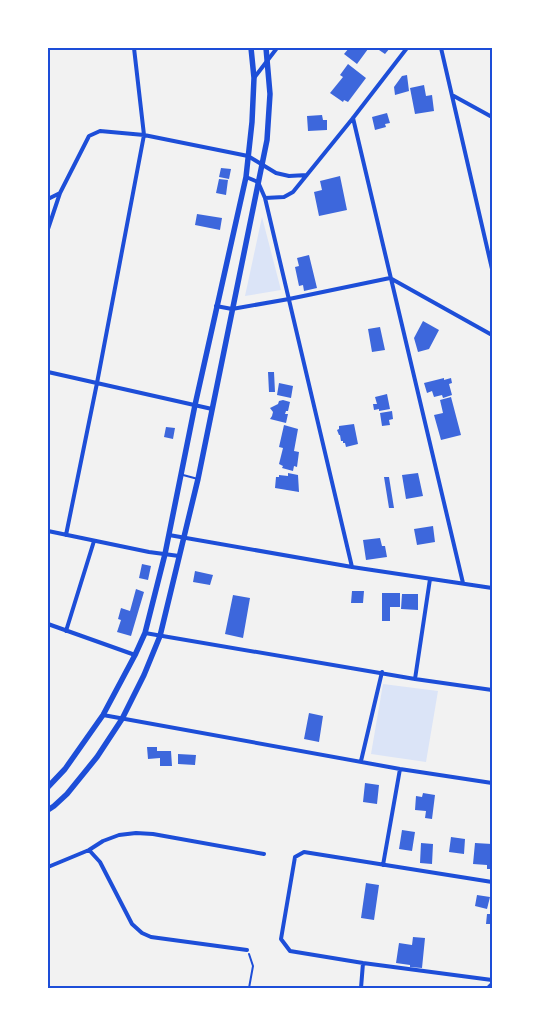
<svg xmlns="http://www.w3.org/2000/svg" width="540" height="1036" viewBox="0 0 540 1036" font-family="'Open Sans',sans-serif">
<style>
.green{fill:#dbe4f7}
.building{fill:#3d67dc}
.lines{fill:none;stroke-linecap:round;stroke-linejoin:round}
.path{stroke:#1d4ed8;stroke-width:2}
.service{stroke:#1d4ed8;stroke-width:2}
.minor{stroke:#1d4ed8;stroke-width:4}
.secondary{stroke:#1d4ed8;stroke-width:5.5}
.neatline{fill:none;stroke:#1d4ed8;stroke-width:2}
</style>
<rect width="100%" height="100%" fill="#f2f2f2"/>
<path class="green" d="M262,217L281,290L245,296Z
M383,684L438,691L426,762L371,754Z"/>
<path class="building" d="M349,48H365L368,49L357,64L344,54Z
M376,48H390L385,54Z
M348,64L366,78L348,102L344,100L343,102L330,93L343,77L340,75Z
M407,75L409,91L395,95L394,87L402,76Z
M424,85L426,96L432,95L434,111L415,114L410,88Z
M387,113L390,123L385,124L386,127L375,130L372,117Z
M322,115L323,120H327V130L308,131L307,116Z
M221,168L231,169L229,179L219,177Z
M340,176L347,210L319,216L314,192L322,190L320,181Z
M219,179L228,180L226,195L216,193Z
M197,214L222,218L220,230L195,225Z
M309,255L317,288L304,291L303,285L299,286L295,267L299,266L297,258Z
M423,321L439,330L429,349L418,352L414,338Z
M380,327L385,350L372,352L368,329Z
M268,372H274L275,392H269Z
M444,378V380L451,378L452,383L449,384L452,395L443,398L442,395L434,397L432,391L427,393L424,383Z
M279,383L293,386L291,398L277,395Z
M387,394L390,409L379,411V409L374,410L373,404H377L375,397Z
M451,397L461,435L441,440L434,415L443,413L440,400Z
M283,400L290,402L288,411H286L285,414H288L286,423L270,419L272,416L273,412L270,408L278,404L279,401Z
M392,411L393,419L389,420L390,425L382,426L380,413Z
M354,424L358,444L346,447L345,443H343V441H341L340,435H339L337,430L339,429V426Z
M284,425L298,429L294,451L299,452L297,467L294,466L293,471L282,468L283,466L279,464L283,448L279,447Z
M166,427L175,428L173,439L164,437Z
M288,473L298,475L299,492L275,488L276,477H279V475L288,476Z
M418,473L423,496L406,499L402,475Z
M384,477H389L394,508H389Z
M433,526L435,542L417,545L414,529Z
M380,538L382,546H385L387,557L366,560L363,540Z
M142,564L151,566L148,580L139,578Z
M195,571L213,575L210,585L193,582Z
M136,589L144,592L131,636L117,632L121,620L118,619L121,608L130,611Z
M352,591H364L363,603H351Z
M382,593H400V607H390V621H382Z
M402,594H418V610L401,609Z
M233,595L250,598L243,638L225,634Z
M309,713L323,716L319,742L304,739Z
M147,747H157V751H171L172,766H160V758L148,759Z
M178,754L196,755L195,765L178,764Z
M365,783L379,785L377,804L363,802Z
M423,793L435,795L432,819L425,818L426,811L415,810L416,796L422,797Z
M402,830L415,832L412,851L399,849Z
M451,837L465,839L464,854L449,852Z
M421,843L433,844L432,864L420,863Z
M475,843L492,844V869H487V865L473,864Z
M366,883L379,885L374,920L361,918Z
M477,895L490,897L487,909L475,906Z
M487,914H492V924H486Z
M413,937L425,938L422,968L410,967V965L396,963L399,943L412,945Z"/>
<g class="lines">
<path class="path" d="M249,988L253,966L249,954"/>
<path class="service" d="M183,475L198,479"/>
<path class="minor" d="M441,48L492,269
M254,78L277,48
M452,95L492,117
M353,118L463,583
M246,177L258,182L265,198L352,567
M265,198L284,197L293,192L353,118L407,48
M48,199L60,193L89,136L100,131L144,135L248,156L276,173L289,176L307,175
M48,229L60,193
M216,306L232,309L289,299L390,278L492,335
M48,372L212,409
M48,531L149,552L179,556
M66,535L97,383L144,135L134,48
M169,535L352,567L492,588
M48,624L135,655
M66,631L94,541
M145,633L415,679L492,690
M415,679L430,579
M103,715L400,769L492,783
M361,761L382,672
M89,850L100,862L132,924L142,933L151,937L247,950
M383,865L400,769
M48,867L89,850L103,841L119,835L136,833L153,834L264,854
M492,882L304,852L295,857L281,939L290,951L363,963L492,980
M361,988L363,963
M488,988L492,984"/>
<path class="secondary" d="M48,787L65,769L103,715L135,655L145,633L165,554L195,405L246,177L252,122L254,78L251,48
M48,810L54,806L67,794L97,757L122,719L144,675L160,636L198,479L267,140L270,94L266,48"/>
</g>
<rect width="540" height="1036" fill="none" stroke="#ffffff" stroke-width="98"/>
<rect x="49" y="49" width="442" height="938" class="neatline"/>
</svg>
